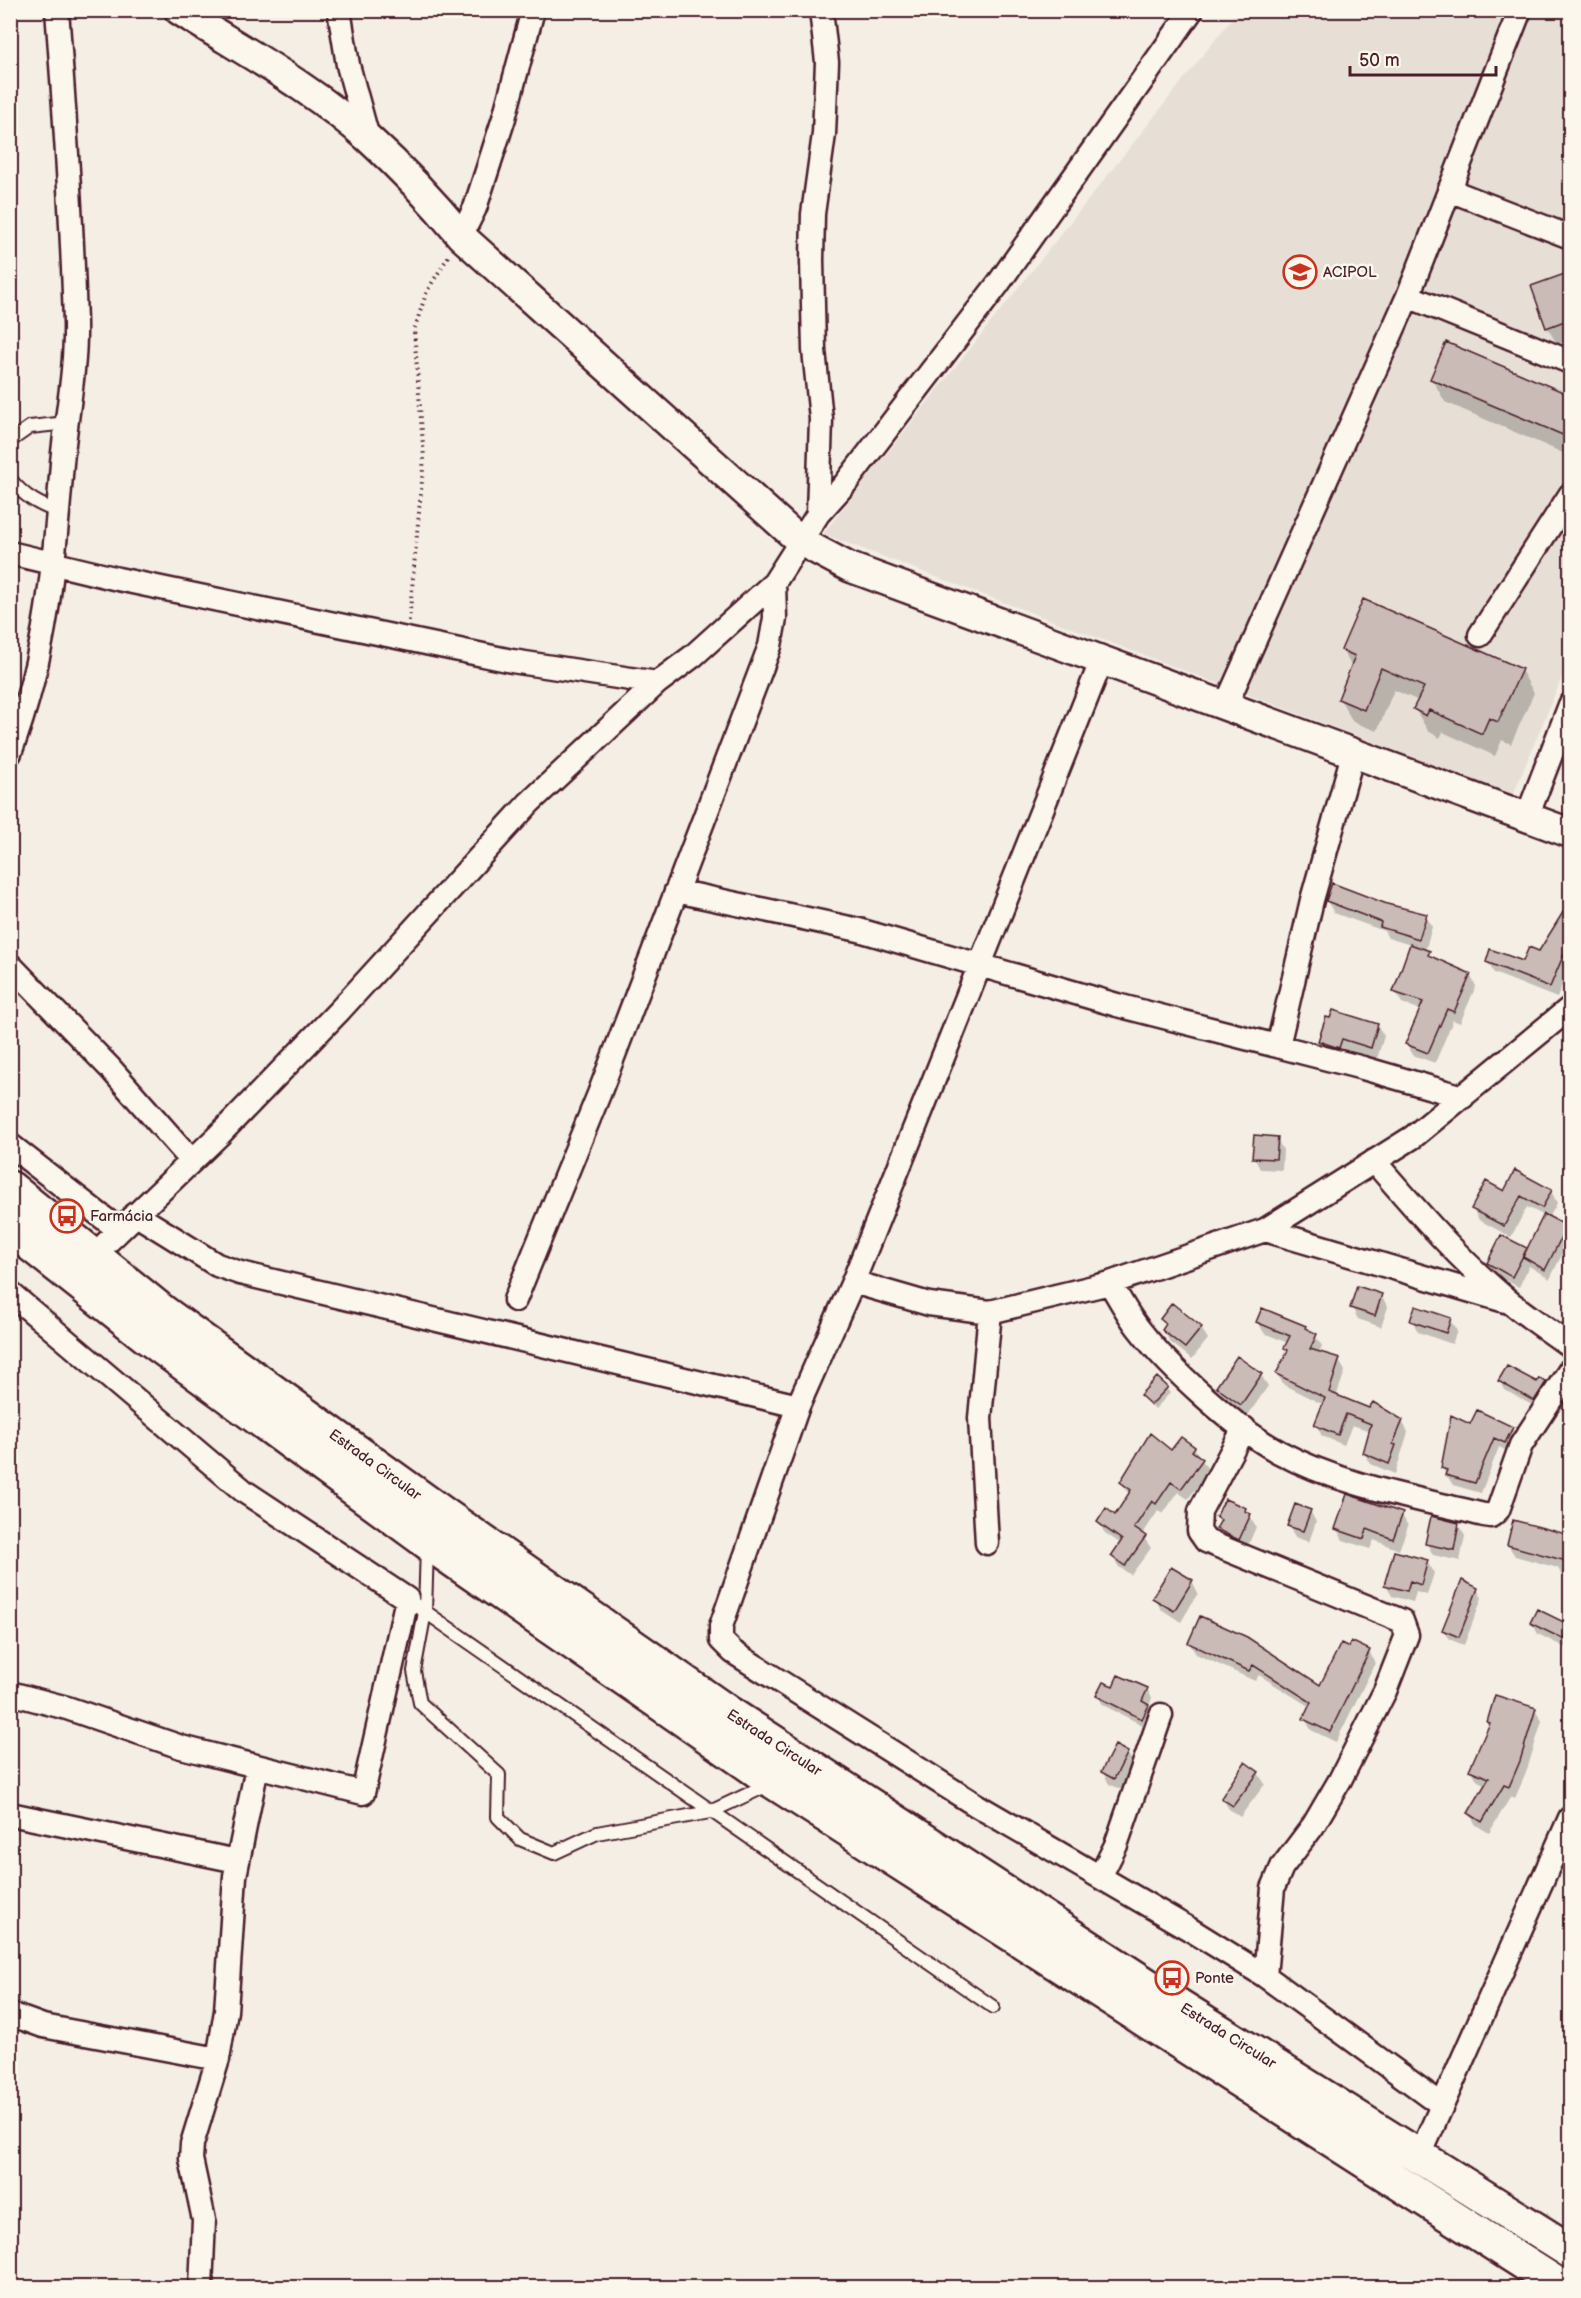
<svg xmlns="http://www.w3.org/2000/svg" width="1581" height="2298" viewBox="0 0 1581 2298" font-family="'Balsamiq Sans',sans-serif">
<style>
.built{fill:#e7dfd6}
.shadow{fill:#0003}
.building{fill:#cabbb6;stroke:#4a1f2b;stroke-width:1.5}
.lines{fill:none;stroke-linecap:round;stroke-linejoin:round}
.service-casing{stroke:#4a1f2b;stroke-width:16}
.minor-casing{stroke:#4a1f2b;stroke-width:27}
.tertiary-casing{stroke:#4a1f2b;stroke-width:33}
.primary-casing{stroke:#4a1f2b;stroke-width:38}
.path{stroke:#4a1f2b;stroke-width:4;stroke-dasharray:1.5 4.5;stroke-linecap:butt}
.service{stroke:#fbf7ec;stroke-width:12}
.minor{stroke:#fbf7ec;stroke-width:22}
.tertiary{stroke:#fbf7ec;stroke-width:28}
.primary{stroke:#fbf7ec;stroke-width:33}
.labels{text-anchor:middle;dominant-baseline:central;stroke-width:5;stroke-linejoin:round;paint-order:stroke}
.poi-label{font-size:15px;fill:#4a1f2b;stroke:#fbf7ec;text-anchor:start}
.street-label{font-size:15px;fill:#4a1f2b;stroke:#fbf7ec}
</style>
<rect width="100%" height="100%" fill="#f4eee4"/>
<filter id="ink" filterUnits="userSpaceOnUse"><feTurbulence type="fractalNoise" baseFrequency=".0167" numOctaves="2"/><feDisplacementMap in="SourceGraphic" scale="12" xChannelSelector="R" yChannelSelector="G"/><feConvolveMatrix kernelMatrix="1 2 1 2 8 2 1 2 1" color-interpolation-filters="sRGB"/></filter>
<g filter="url(#ink)">
<path class="built" d="M1238,11H1570V658L1513,795L823,534Z"/>
<path class="shadow" d="M1570,273V340L1557,344L1547,327L1532,287Z
M1446,344L1570,397V456L1445,402L1432,379Z
M1342,650L1521,670L1534,693L1511,744L1502,740L1495,756L1443,732L1440,738L1428,731L1415,709L1419,701L1394,690L1377,731L1353,722L1340,699L1352,667Z
M1327,901L1386,905L1426,916L1432,927L1425,951L1433,959L1470,975L1476,986L1460,1023L1453,1020L1435,1063L1413,1055L1407,1044L1421,1010L1402,1003L1395,992L1411,945L1388,938L1384,931L1334,913Z
M1565,913L1570,916V965L1557,998L1494,973L1487,961L1524,963L1539,953Z
M1377,1025L1384,1036L1377,1059L1348,1050L1345,1059L1326,1052L1319,1041Z
M1277,1139L1283,1150L1282,1170L1260,1169L1254,1157Z
M1551,1191L1557,1203L1549,1218L1566,1227L1570,1238L1550,1279L1529,1266L1519,1287L1495,1275L1488,1263L1526,1249L1527,1251L1545,1216L1527,1207L1511,1237L1479,1220L1473,1209L1505,1193Z
M1381,1296L1388,1307L1381,1327L1358,1319L1352,1308Z
M1162,1319L1201,1328L1208,1339L1192,1359L1170,1342L1163,1330L1166,1327Z
M1412,1320H1450L1457,1331L1452,1344L1418,1332Z
M1258,1322L1305,1327L1315,1335L1322,1346L1319,1353L1338,1359L1345,1371L1336,1397L1402,1421L1408,1432L1395,1474L1371,1464L1364,1453L1371,1431L1352,1425L1344,1445L1322,1436L1316,1425L1324,1405L1284,1385L1277,1374L1288,1352L1286,1348L1288,1343L1264,1333Z
M1261,1375L1268,1386L1248,1415L1224,1398L1218,1387Z
M1157,1379L1170,1393L1155,1409L1142,1395Z
M1500,1381L1545,1383L1550,1392L1539,1409L1505,1390Z
M1470,1426L1512,1428L1518,1439L1511,1453L1499,1447L1481,1493L1453,1485L1442,1468Z
M1194,1448L1209,1471L1188,1499L1178,1492L1163,1514L1158,1511L1142,1535L1151,1548L1131,1575L1119,1567L1112,1556L1121,1544L1105,1533L1098,1522L1115,1517L1130,1495L1121,1482L1172,1452Z
M1245,1510L1256,1527L1246,1550L1225,1541L1218,1529L1221,1523L1218,1517Z
M1310,1511L1316,1522L1309,1542L1295,1537L1289,1526Z
M1402,1515L1408,1526L1399,1550L1374,1540L1370,1549L1343,1540L1336,1528Z
M1458,1524L1465,1536L1460,1561L1433,1555L1427,1544Z
M1570,1532V1580L1562,1576L1558,1568L1515,1556L1508,1545L1569,1537Z
M1427,1562L1434,1573L1427,1595L1416,1592L1413,1602L1392,1596L1386,1584Z
M1192,1581L1198,1593L1181,1622L1161,1609L1154,1598Z
M1477,1589L1482,1598L1464,1645L1449,1639L1444,1630Z
M1532,1623L1569,1626L1570,1650L1538,1634Z
M1189,1643L1320,1687L1369,1651L1375,1663L1336,1742L1311,1730L1305,1719L1310,1707L1259,1675L1255,1681L1196,1654Z
M1113,1688L1147,1689L1152,1698L1149,1706L1154,1715L1148,1728L1103,1705L1098,1696Z
M1535,1709L1542,1721L1526,1773L1515,1798L1511,1796L1489,1833L1476,1825L1469,1813L1486,1785L1478,1781L1471,1770L1490,1726L1488,1722Z
M1127,1753L1134,1764L1121,1789L1109,1784L1103,1772Z
M1258,1773L1265,1784L1240,1817L1229,1809L1222,1798Z"/>
<path class="building" d="M1570,272V319L1546,328L1531,286Z
M1446,342L1570,395V438L1430,379Z
M1363,599L1522,669L1498,722L1489,718L1482,734L1429,710L1426,716L1413,709L1424,687L1381,668L1364,710L1338,699L1355,656L1341,650Z
M1332,883L1387,904L1427,914L1419,939L1380,927L1381,922L1326,901Z
M1570,901V958L1564,954L1550,987L1486,962L1490,949L1523,961L1529,947L1539,951Z
M1410,944L1430,951L1428,955L1471,974L1454,1012L1447,1009L1428,1053L1405,1044L1423,1002L1393,992Z
M1333,1010L1378,1024L1371,1048L1342,1039L1339,1048L1318,1041L1326,1017L1330,1018Z
M1254,1135L1278,1137L1276,1159L1252,1158Z
M1515,1170L1552,1190L1542,1208L1521,1196L1504,1226L1471,1209L1486,1181L1504,1191Z
M1544,1214L1567,1226L1545,1270L1523,1257Z
M1501,1235L1527,1248L1512,1277L1487,1263Z
M1357,1286L1382,1294L1375,1316L1350,1308Z
M1172,1303L1202,1327L1185,1348L1162,1330L1166,1324L1160,1319Z
M1415,1306L1451,1318L1446,1333L1410,1321Z
M1262,1308L1306,1326L1305,1328L1317,1334L1310,1349L1340,1358L1329,1392L1369,1408L1373,1402L1403,1420L1393,1444L1396,1445L1389,1464L1363,1453L1371,1424L1346,1414L1338,1435L1314,1425L1325,1398L1276,1374L1288,1350L1284,1348L1290,1336L1256,1322Z
M1237,1356L1262,1374L1241,1405L1216,1387Z
M1507,1366L1537,1382L1539,1378L1546,1382L1534,1401L1498,1381Z
M1157,1377L1168,1387L1151,1405L1140,1395Z
M1477,1410L1513,1427L1505,1443L1494,1438L1475,1483L1445,1475L1447,1470L1441,1468L1451,1415L1470,1424Z
M1150,1433L1171,1450L1181,1437L1195,1447L1192,1451L1203,1459L1181,1489L1171,1482L1156,1504L1152,1501L1134,1528L1146,1536L1125,1566L1111,1556L1122,1540L1097,1522L1106,1508L1115,1515L1131,1490L1120,1482Z
M1347,1494L1403,1513L1393,1539L1367,1529L1364,1539L1335,1529Z
M1225,1499L1246,1508L1245,1511L1251,1514L1239,1540L1216,1529L1221,1520L1216,1517Z
M1295,1504L1311,1510L1303,1531L1287,1526Z
M1431,1516L1459,1523L1454,1550L1425,1544Z
M1513,1520L1570,1535V1562L1507,1545Z
M1394,1551L1428,1560L1421,1585L1410,1581L1407,1591L1384,1585Z
M1171,1567L1193,1580L1174,1611L1152,1598Z
M1462,1580L1478,1588L1459,1637L1442,1630Z
M1537,1609L1570,1625L1563,1639L1530,1623Z
M1200,1616L1247,1637L1320,1685L1341,1643L1349,1647L1351,1641L1370,1650L1330,1732L1303,1719L1311,1702L1253,1665L1249,1671L1188,1643Z
M1118,1675L1148,1688L1142,1701L1149,1705L1142,1719L1096,1696L1103,1682L1113,1686Z
M1495,1695L1536,1708L1520,1761L1509,1787L1504,1785L1482,1822L1468,1813L1489,1778L1469,1770L1490,1723L1487,1722Z
M1115,1745L1128,1752L1114,1779L1101,1772Z
M1245,1762L1259,1772L1233,1806L1221,1798Z"/>
<g class="lines">
<defs>
<path id="service" d="M10,441L30,427L67,423
M10,479C25,497 37,504 59,512
M427,1546L425,1612L414,1671L420,1703L499,1775L498,1817L520,1839L554,1853L597,1833L710,1812L770,1784
M407,1599L993,2007"/>
<path id="minor" d="M339,10L348,65L368,138
M1449,190L1570,237
M461,236L475,208L504,118L533,10
M1408,296L1520,10
M818,514L845,484L998,284L1192,10
M10,553L118,579L512,661L657,683
M1480,635L1570,495
M1101,662L853,1282L798,1406L721,1626V1640L733,1652L976,1805L1191,1930L1265,1976L1442,2105
M1225,707L1408,296L1570,362
M10,753C47,654 54,567 62,463C66,417 76,371 75,323C72,219 65,115 57,10
M1527,817L1570,705
M676,891L859,930L1117,1005L1363,1068L1463,1097
M10,965L110,1068L192,1161
M1278,1046L1312,900L1353,754
M10,1145L119,1230
M1374,1161C1417,1211 1461,1262 1511,1303C1530,1318 1551,1332 1570,1346
M135,1214L217,1265L240,1273L798,1406
M1265,1230L1505,1301
M95,1254L219,1135L340,1010L529,803L657,683L693,656L774,583L818,514L821,419L814,350L812,260L813,214L824,134L827,62L821,10
M853,1282L929,1304L990,1312L1110,1283L1265,1230L1413,1137L1570,1008
M1110,1283C1119,1298 1128,1315 1139,1329C1170,1369 1236,1429 1279,1452C1342,1486 1416,1498 1484,1515L1491,1516L1498,1510L1521,1445L1570,1370
M10,1293L245,1492L407,1599L363,1793L181,1747L67,1708L10,1693
M515,1300L599,1094L770,646L775,618L774,583
M1244,1428L1200,1511L1199,1531L1206,1541L1402,1621L1407,1635L1385,1691L1340,1780L1313,1826L1282,1867L1273,1888L1265,1976
M987,1543L980,1418L990,1312
M10,1814L237,1861
M1100,1877L1116,1845L1161,1715
M10,2014L43,2026L218,2059
M1420,2155L1570,1818
M201,2288L204,2220L191,2159L192,2144L218,2059L226,2011L235,1876L257,1767"/>
<path id="tertiary" d="M179,10C243,51 313,88 369,139C402,169 433,202 461,236L800,541L849,567L1570,833"/>
<path id="primary" d="M10,1188L164,1313L446,1516L730,1714L1179,2006L1570,2251
M10,1228L150,1339L427,1542L774,1782L1563,2288"/>
</defs>
<use href="#service" class="service-casing"/>
<use href="#minor" class="minor-casing"/>
<use href="#tertiary" class="tertiary-casing"/>
<use href="#primary" class="primary-casing"/>
<path class="path" d="M409,621L424,458L414,330L427,291L450,254"/>
<use href="#service" class="service"/>
<use href="#minor" class="minor"/>
<use href="#tertiary" class="tertiary"/>
<use href="#primary" class="primary"/>
</g>
</g>
<defs>
<symbol id="university-ring" viewBox="-11 -11 22 22"><circle r="9.5" fill="#fbf7ec" stroke="#c8321e" stroke-width="1.5"/><path d="M0-5L7-2L0 1L-7-2ZM-4 1L0 2.5L4 1V4Q0 6-4 4Z" fill="#c8321e"/></symbol>
<symbol id="bus-ring" viewBox="-11 -11 22 22"><circle r="9.5" fill="#fbf7ec" stroke="#c8321e" stroke-width="1.5"/><path d="M-5-6H5V4H4V6H2V4H-2V6H-4V4H-5ZM-3.5-4V0h7V-4ZM-3.5 1.2v1.5H-2V1.2ZM2 1.2v1.5H3.5V1.2Z" fill="#c8321e"/></symbol>
</defs>
<g fill-rule="evenodd">
<use href="#university-ring" x="1281" y="253" width="38" height="38"/>
<use href="#bus-ring" x="48" y="1197" width="38" height="38"/>
<use href="#bus-ring" x="1153" y="1959" width="38" height="38"/>
</g>
<g class="labels">
<g class="poi-label">
<text x="1323" y="272">ACIPOL</text>
<text x="90" y="1216">Farmácia</text>
<text x="1195" y="1978">Ponte</text>
</g>
<g class="street-label">
<text transform="translate(375 1465) rotate(36)">Estrada Circular</text>
<text transform="translate(774 1743) rotate(33)">Estrada Circular</text>
<text transform="translate(1228 2036) rotate(32)">Estrada Circular</text>
</g>
</g>
<rect width="1581" height="2298" fill="none" stroke="#fbf7ec" stroke-width="36"/>
<rect x="18" y="18" width="1545" height="2262" fill="none" stroke="#4a1f2b" stroke-width="2" filter="url(#ink)"/>
<path d="M1350 66v9h146v-9" fill="none" stroke="#4a1f2b" stroke-width="3"/>
<text x="1359" y="66" font-size="18" fill="#4a1f2b" stroke="#fbf7ec" stroke-width="4.5" paint-order="stroke">50 m</text>
</svg>
